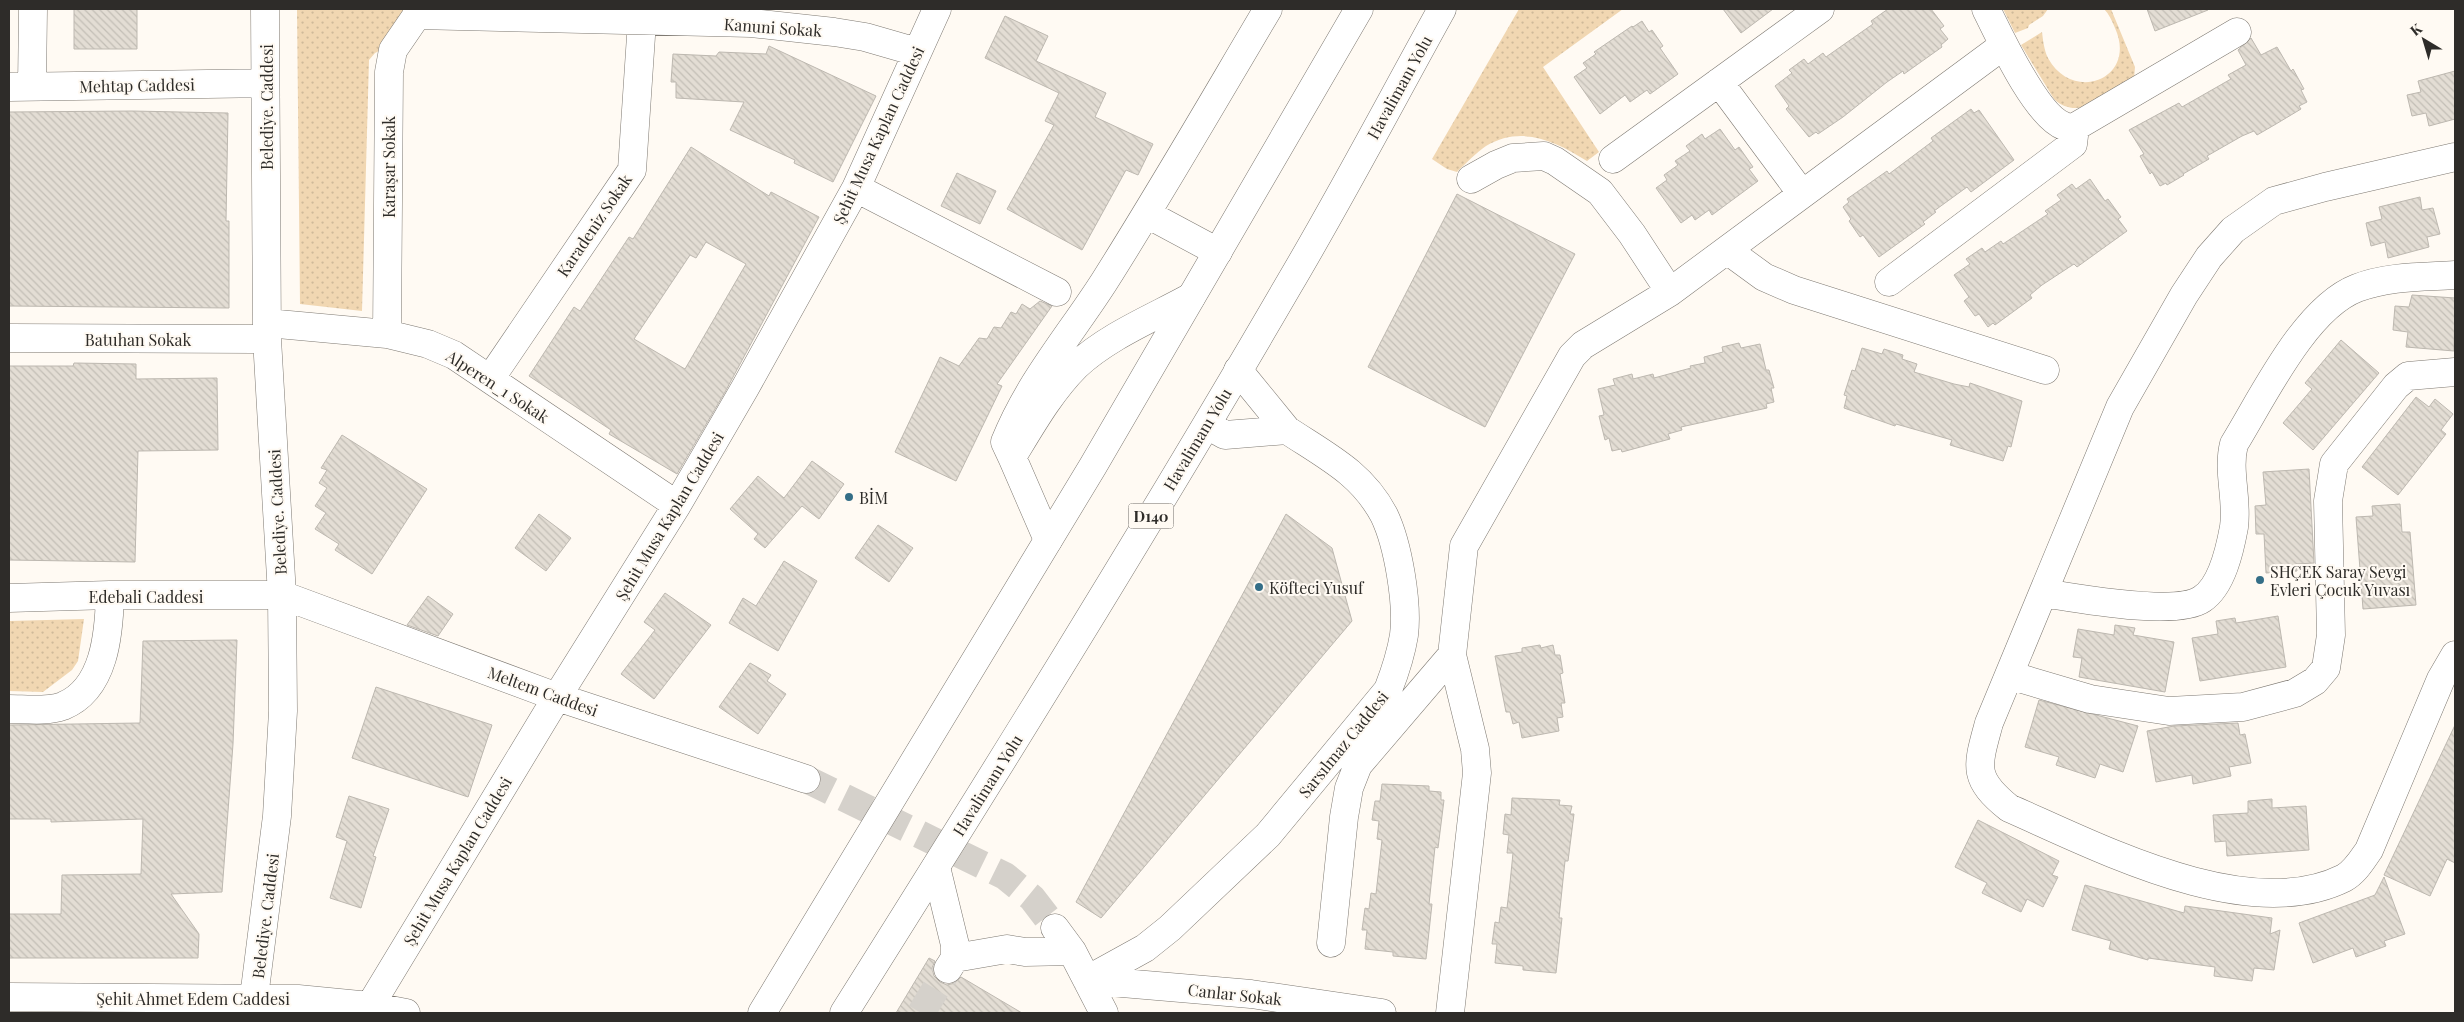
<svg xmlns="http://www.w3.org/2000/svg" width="2464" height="1022" viewBox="0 0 2464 1022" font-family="'Playfair Display',serif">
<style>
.park{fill:url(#park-dots)}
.building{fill:url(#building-back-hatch);stroke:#bdb8b0;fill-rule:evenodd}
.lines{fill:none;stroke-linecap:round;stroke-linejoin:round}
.minor-tunnel{stroke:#d5d1cb;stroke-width:28;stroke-dasharray:28 14;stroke-linecap:butt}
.minor-casing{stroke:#7e7972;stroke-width:29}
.highway-casing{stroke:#7e7972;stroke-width:29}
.minor{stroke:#fff;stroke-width:28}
.highway{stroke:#fff;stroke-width:28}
.poi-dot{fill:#346e87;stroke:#fffaf3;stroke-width:2}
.labels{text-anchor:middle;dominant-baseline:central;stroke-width:4;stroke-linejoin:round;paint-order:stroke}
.shield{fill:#fffaf3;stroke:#6d6a66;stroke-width:1}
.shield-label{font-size:15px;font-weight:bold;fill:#2e2c29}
.street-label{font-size:16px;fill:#2e2c29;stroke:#fffaf3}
.poi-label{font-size:16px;fill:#2e2c29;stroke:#fffaf3;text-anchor:start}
</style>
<defs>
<pattern id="park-dots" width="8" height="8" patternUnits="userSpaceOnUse" patternTransform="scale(1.25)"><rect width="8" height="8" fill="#f1d7b2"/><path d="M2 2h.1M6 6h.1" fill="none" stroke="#cfb999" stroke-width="1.8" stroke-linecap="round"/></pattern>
<pattern id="building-back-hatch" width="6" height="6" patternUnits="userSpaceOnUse" patternTransform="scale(1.25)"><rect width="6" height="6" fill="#e3ddd4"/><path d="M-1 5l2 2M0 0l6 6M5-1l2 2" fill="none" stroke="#c3beb6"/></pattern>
</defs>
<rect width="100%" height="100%" fill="#fffaf3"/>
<path class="park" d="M297,9H414L410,36L375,53L369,60L362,311L300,304Z
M1519,9H1623L1543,67L1599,152L1587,161C1555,141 1522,125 1486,146C1476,153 1466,163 1457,172L1447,169L1432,159Z
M2003,9H2048L2043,16L2029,25L2028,28L2015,33Z
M2104,9H2111L2135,67L2134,79C2112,93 2079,123 2054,99L2021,45L2042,32C2043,40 2044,50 2048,58C2073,104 2138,79 2115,28C2112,21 2109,14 2104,9Z
M84,619L78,661L72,670L43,692L9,691V621Z"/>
<path class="building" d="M74,9H137V49H74Z
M1723,9H1773L1741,33Z
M1888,9H1931L1944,26L1940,29L1948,39L1941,45L1942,47L1904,74L1903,71L1887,82L1843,117L1818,134L1816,132L1809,137L1786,109L1789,106L1775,86L1792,73L1789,70L1804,59L1808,64L1823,53L1826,57L1873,24L1871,21Z
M2147,9H2208V10L2155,31Z
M1005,16L1048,36L1036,61L1106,93L1095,117L1153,144L1138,175L1126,170L1082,250L1007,209L1054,125L1045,121L1059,93L985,58Z
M1642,21L1649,32L1652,30L1663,46L1660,48L1678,74L1650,94L1647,90L1630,102L1625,95L1600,114L1574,77L1587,68L1583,63L1596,54L1594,52L1632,26L1633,27Z
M2251,38L2261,55L2277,47L2291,71L2293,69L2304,89L2301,90L2307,102L2299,106L2301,109L2276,124L2257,135L2254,131L2242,136L2207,156L2209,159L2183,174L2184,175L2167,185L2166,183L2160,186L2152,172L2150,174L2140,156L2144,154L2129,130L2179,103L2182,107L2231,79L2228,75L2246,65L2238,50Z
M769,46L876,96L833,182L794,163L795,160L730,130L744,102L676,98V82H671L673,54L716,56L719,52L766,54Z
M2455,71V119L2429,126L2426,113L2412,116L2407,95L2421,92L2418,81Z
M1971,109L1974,113L1979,110L2014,160L1971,192L1967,187L1934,211L1936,212L1923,222L1925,224L1879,257L1863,235L1860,237L1849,221L1851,219L1843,207L1849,202L1847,199L1887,171L1889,174L1933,141L1931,138Z
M132,111L228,113L226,221H229V308L9,306V112Z
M1720,129L1735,150L1739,147L1753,167L1749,169L1758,181L1712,215L1709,210L1695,220L1692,215L1681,223L1656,188L1667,180L1664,175L1678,165L1675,161L1690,151L1686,146L1702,134L1705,139Z
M691,147L769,196L771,192L819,217L725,392L677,474L609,434L611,430L529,376L574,307L580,311L629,237L633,239ZM706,242L746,264L685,369L634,339L690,255L696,258Z
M957,173L996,191L980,224L941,206Z
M2090,179L2105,201L2108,199L2121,217L2118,219L2127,231L2077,267L2074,264L2042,285L2030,295L2032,298L1995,325L1993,323L1988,327L1979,314L1975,316L1964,301L1969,297L1954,275L1970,264L1966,259L1982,248L1985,252L2001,241L2003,244L2048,214L2045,211L2061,200L2057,195L2072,184L2076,189Z
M1457,194L1575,254L1485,427L1368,367Z
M2420,197L2422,210L2433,208L2440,234L2427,237L2429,247L2388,258L2385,242L2371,246L2366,223L2382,219L2379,207Z
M2412,295L2455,298L2454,351L2406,347L2408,332L2393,330L2395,306L2409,307Z
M1040,301L1052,306L997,384L1002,386L956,481L895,452L940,357L959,366L979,338L987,339L994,327L1001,328L1011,312L1016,314L1022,304L1030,309Z
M2341,340L2379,373L2313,450L2283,423L2312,389L2305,383Z
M1739,343L1741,348L1760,344L1766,370H1769L1774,388H1771L1774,402L1766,404L1767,408L1681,427L1682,430L1668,434L1670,439L1622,452L1621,449L1612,451L1609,438L1605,440L1599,416L1604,415L1598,389L1615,385L1613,379L1632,374L1633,379L1653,374L1654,378L1691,368L1690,366L1705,363L1704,357L1723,352L1722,347Z
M1862,348L1882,354L1884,349L1903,355L1902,359L1917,364L1914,372L1954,384L1969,387L1970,383L2022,401L2011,447L2008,446L2003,461L1950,445L1952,440L1896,424L1895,426L1844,408L1847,396L1844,395L1852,370L1855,371Z
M74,363L136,364V379L217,378L218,450L138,451L135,562L9,560V366H73Z
M2416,397L2429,407L2435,399L2453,414L2441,430L2446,434L2398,495L2362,467Z
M342,435L427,489L372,574L335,550L339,544L315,529L326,513L315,506L327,488L319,483L327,470L321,468Z
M812,461L844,484L819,519L802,506L765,548L754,539L758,534L730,509L758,476L784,498Z
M2309,469L2314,563L2296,564L2297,571L2266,573L2264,534H2256L2255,506L2266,505L2263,472Z
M2400,504L2402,532H2410L2416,605L2363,609L2356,517L2373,516L2372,506Z
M539,514L571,538L546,571L515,548Z
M1286,514L1332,548L1352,621L1101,918L1076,902Z
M878,525L913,548L889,582L855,558Z
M784,561L817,581L778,651L729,623L743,598L756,606Z
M665,593L711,625L654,699L621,674L655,630L644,622Z
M428,596L453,614L438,636L407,625Z
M2278,616L2286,667L2200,681L2192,638L2218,634L2216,621L2235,618L2236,623Z
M2115,625L2135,628L2133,635L2174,642L2165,692L2079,677L2082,658L2073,657L2078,629L2114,635Z
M237,640L233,744L222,892L171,894L199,934L198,958H9V914H61L62,875L141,874L143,819L51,822V819H9V725L140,723L143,641Z
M1540,645L1541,648L1553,645L1555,655H1560L1563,673L1560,674L1565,703H1561L1563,717L1557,718L1559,731L1522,738L1519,722L1513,724L1510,712H1506L1495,656L1522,652V648Z
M750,663L771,675L767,681L786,694L758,734L719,707Z
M376,687L492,725L468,797L352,758Z
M2039,700L2138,726L2123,772L2100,764L2095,778L2056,765L2059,757L2025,747Z
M2238,723L2240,735L2245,734L2251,763L2229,767L2231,776L2193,784L2192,775L2156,782L2147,731L2174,726Z
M2455,725V863L2447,859L2430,896L2384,875Z
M1382,784L1429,786V791L1441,792V800H1444L1438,848L1435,847L1429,904H1432L1426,959L1393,956V952L1365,949L1367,930H1362L1365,908L1369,909L1371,893L1376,894L1382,840L1377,839L1379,821L1372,820L1375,801H1380Z
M349,796L389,809L373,856L376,857L361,908L330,898L347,841L336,837Z
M1512,798L1560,800L1559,805L1572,806L1570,814H1574L1568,861H1565L1559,918H1562L1556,973L1523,970V966L1495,963L1497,944H1492L1495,922L1499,923L1501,907L1507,908L1510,883L1513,853H1507L1509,835L1503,834L1505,814L1511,815Z
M2272,799V808L2306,806L2309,850L2227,856L2226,841L2215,842L2213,815L2248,813V801Z
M1978,820L2059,861L2052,875L2058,877L2043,907L2027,899L2021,912L1982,893L1987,883L1955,867Z
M2384,877L2405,934L2384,941L2386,946L2356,957L2353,948L2313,963L2299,923L2375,895Z
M2085,885L2184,913L2185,906L2272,918L2270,934L2280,930L2274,970L2254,968L2252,981L2214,976L2215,967L2148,958V960L2109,949L2111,941L2072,930Z
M929,958L935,961L932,968L934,976L940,982L947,985L955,983L961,977L1022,1013H896Z"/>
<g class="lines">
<path class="minor-tunnel" d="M806,779L1005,876L1032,898L1055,928
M921,1013L948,969"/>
<defs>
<path id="minor" d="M1986,9C2000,37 2036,116 2064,126C2067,128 2072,127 2075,127L2237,32
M417,15L751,23L834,32L865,37L917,52
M1719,82L1802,194
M32,86L33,9
M9,87L265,83
M2455,157L2325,187L2274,201L2233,230L2209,257L2184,295L2120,407L1989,723C1977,767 1972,778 2009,808C2098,847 2248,926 2344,878C2355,872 2362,860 2369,850L2441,679L2455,655
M1613,159L1820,9
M1471,179L1496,165L1513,158L1544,156L1555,161L1600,192L1632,234L1670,292
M856,188L1057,292
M1147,214L1218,252
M1727,250L1764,277L1794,290L2045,370
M1889,282L2073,144L2075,127
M267,323L387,334L428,344L454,355L677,505
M387,334L389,72L393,50L417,15V9
M9,338L267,339
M490,379L632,170L642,21
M1207,425L1225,435L1287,430L1238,370
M1012,457L1005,442C1029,382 1070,335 1104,282C1161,192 1214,100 1268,9
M1048,540L1012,457C1031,426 1050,392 1076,366C1108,336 1153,318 1191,297
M2043,593C2076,598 2176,617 2202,599C2222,586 2230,549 2234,527C2238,499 2227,471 2234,444C2263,397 2305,308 2357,288C2388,276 2423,277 2455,275
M9,598L110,595H282L557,697L806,779
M1452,655L1464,546L1572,356L1583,345L1670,292L2004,45
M2009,675L2090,699L2169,711L2243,707L2295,693L2315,681L2326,668L2331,635L2328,501L2334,464L2396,386L2408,376L2455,372
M9,709C25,709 47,712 63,706C105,689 109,633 110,595
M936,867L955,945V958L948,969
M1055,928L1072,951L1104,1013
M1331,943L1344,817L1349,788L1358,765L1452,655L1475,749L1477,773L1450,1013
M955,958L1007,949L1025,952L1072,951
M1087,980L1145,948L1170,928L1268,835L1388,690C1395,672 1401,654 1404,635C1408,603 1398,544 1384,515C1376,500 1363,484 1350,473C1331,457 1308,444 1287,430
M1087,980L1251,994L1382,1013
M9,997L298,999L370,1006L406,1013
M370,1006L557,697L677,505L745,388L856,188L937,9
M252,1013L277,816L283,711L282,595L267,339L265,9"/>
<path id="highway" d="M762,1013L1093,466L1359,9
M844,1013C995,773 1145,532 1288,286C1342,195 1391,101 1442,9"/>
</defs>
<use href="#minor" class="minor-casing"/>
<use href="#highway" class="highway-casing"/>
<use href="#minor" class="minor"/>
<use href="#highway" class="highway"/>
</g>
<g class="poi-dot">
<circle cx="849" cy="497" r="5"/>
<circle cx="2260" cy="580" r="5"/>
<circle cx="1259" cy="587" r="5"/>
</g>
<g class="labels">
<rect class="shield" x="1128.5" y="503.5" width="45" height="25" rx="4"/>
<g class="shield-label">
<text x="1151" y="516">D140</text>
</g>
<g class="street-label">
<text transform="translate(773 27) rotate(4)">Kanuni Sokak</text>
<text transform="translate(137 85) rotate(-1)">Mehtap Caddesi</text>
<text transform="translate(1399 87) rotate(-61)">Havalimanı Yolu</text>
<text transform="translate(266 107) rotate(-90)">Belediye. Caddesi</text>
<text transform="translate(878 135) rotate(-65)">Şehit Musa Kaplan Caddesi</text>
<text transform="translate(388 167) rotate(-90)">Karaşar Sokak</text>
<text transform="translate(594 225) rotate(-56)">Karadeniz Sokak</text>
<text x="138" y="339">Batuhan Sokak</text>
<text transform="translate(498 386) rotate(33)">Alperen_1 Sokak</text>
<text transform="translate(1197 439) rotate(-59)">Havalimanı Yolu</text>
<text transform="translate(277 512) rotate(-93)">Belediye. Caddesi</text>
<text transform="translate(669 516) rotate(-59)">Şehit Musa Kaplan Caddesi</text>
<text x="146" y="596">Edebali Caddesi</text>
<text transform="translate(543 691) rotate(20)">Meltem Caddesi</text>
<text transform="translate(1343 744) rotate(-51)">Sarsılmaz Caddesi</text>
<text transform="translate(987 785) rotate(-58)">Havalimanı Yolu</text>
<text transform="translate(457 861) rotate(-59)">Şehit Musa Kaplan Caddesi</text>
<text transform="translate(265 916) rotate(-83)">Belediye. Caddesi</text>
<text transform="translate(1235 994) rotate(6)">Canlar Sokak</text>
<text x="193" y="998">Şehit Ahmet Edem Caddesi</text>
</g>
<g class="poi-label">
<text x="859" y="497">BİM</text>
<text x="2270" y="571">SHÇEK Saray Sevgi<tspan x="2270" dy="18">Evleri Çocuk Yuvası</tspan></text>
<text x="1269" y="587">Köfteci Yusuf</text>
</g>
</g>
<rect width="2464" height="1022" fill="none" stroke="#2e2c29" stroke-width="20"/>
<g transform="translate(2424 40) rotate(322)" stroke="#fffaf3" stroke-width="4" paint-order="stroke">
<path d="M0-4L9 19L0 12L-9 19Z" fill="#2e2c29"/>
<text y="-8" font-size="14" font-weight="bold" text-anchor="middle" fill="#2e2c29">K</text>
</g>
</svg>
